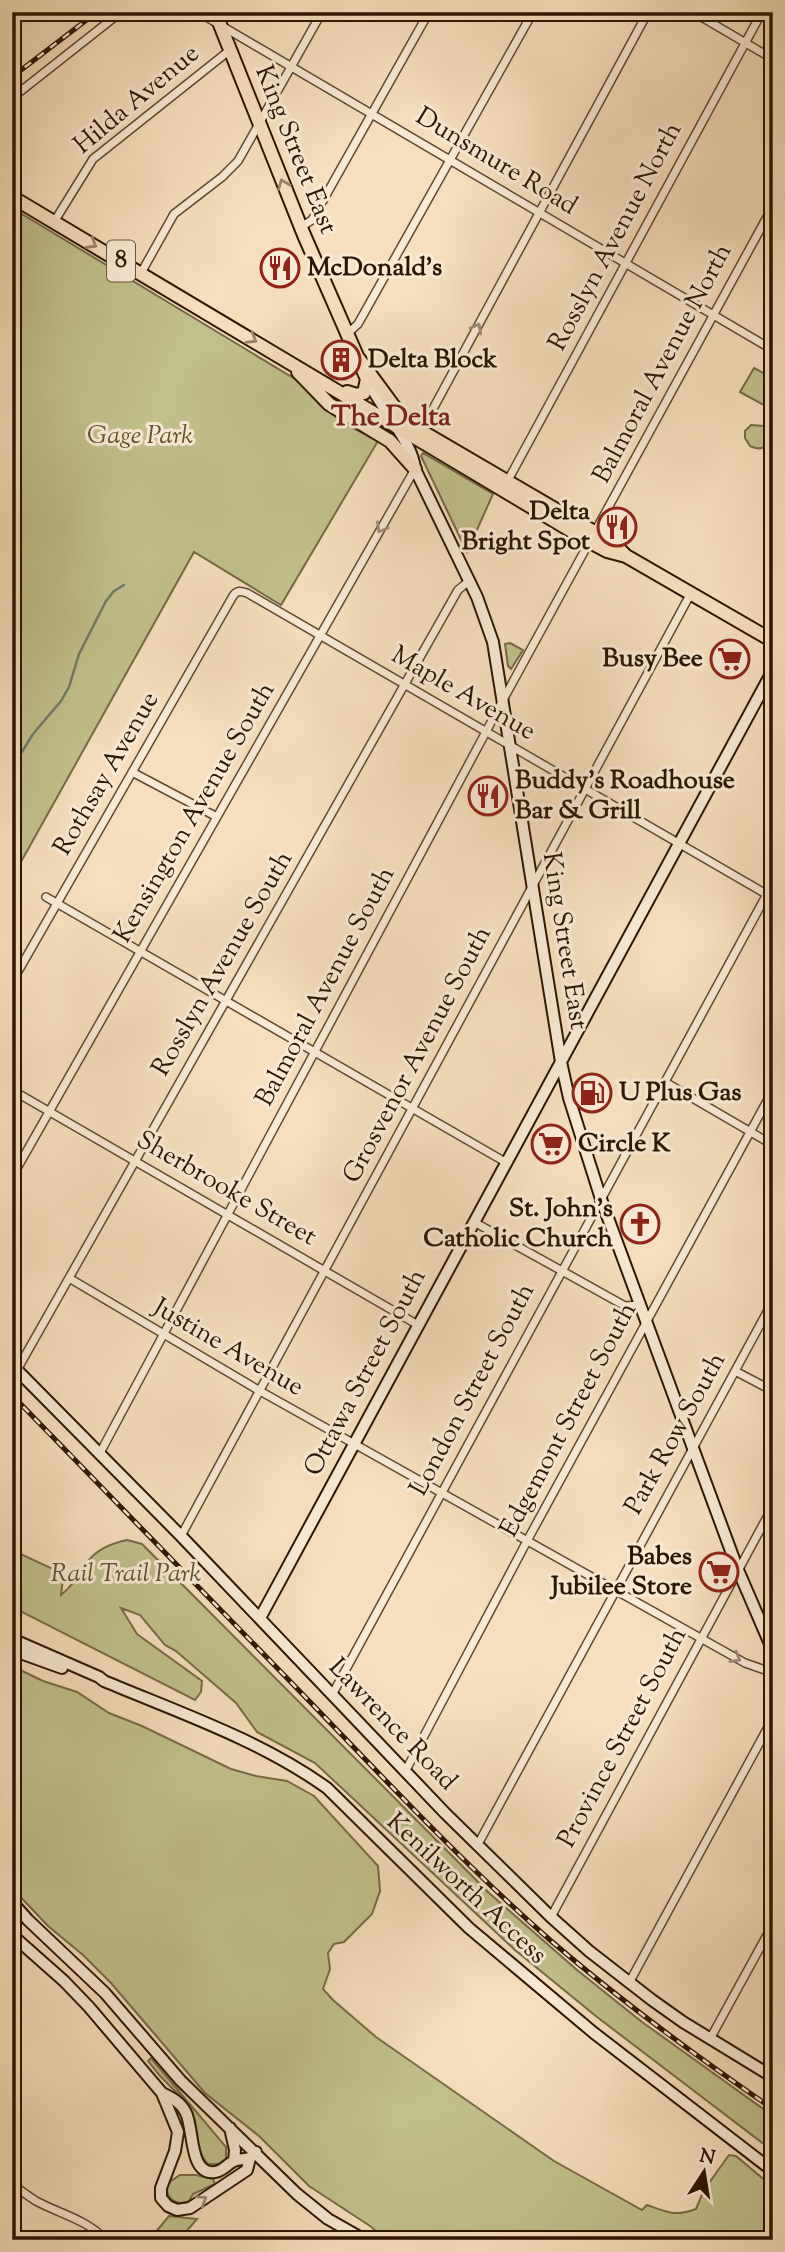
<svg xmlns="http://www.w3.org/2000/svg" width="785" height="2252" viewBox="0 0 785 2252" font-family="'Sorts Mill Goudy',serif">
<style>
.green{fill:#c2c08d;stroke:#776a46;stroke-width:2}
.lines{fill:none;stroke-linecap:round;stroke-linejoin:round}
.stream{stroke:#707a6a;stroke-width:2.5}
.street-casing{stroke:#5f482f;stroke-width:10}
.secondary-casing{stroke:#2c1500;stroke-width:14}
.primary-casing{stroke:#2c1500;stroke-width:16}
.street{stroke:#faead4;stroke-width:7}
.secondary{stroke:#faead4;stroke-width:10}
.primary{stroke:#f7dfbd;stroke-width:12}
.rail-casing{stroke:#2c1500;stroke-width:5}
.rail{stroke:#faead4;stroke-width:2.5;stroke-dasharray:8;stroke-linecap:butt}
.oneway{stroke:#9c8468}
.oneway2{stroke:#9d8a75}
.labels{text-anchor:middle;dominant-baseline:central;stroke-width:6;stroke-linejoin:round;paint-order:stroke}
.shield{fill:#faead4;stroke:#6a5540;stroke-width:2}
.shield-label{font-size:24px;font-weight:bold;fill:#2c1500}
.street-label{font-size:26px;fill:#2c1500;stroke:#faead4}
.poi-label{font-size:26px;font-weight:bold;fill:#2c1500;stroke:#faead4;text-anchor:start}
.park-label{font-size:26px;font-style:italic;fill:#605131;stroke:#faead4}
.neighbourhood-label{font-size:28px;font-weight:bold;fill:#7a1f14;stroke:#faead4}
</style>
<rect width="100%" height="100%" fill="#f7dfbd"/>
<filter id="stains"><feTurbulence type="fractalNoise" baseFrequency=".00286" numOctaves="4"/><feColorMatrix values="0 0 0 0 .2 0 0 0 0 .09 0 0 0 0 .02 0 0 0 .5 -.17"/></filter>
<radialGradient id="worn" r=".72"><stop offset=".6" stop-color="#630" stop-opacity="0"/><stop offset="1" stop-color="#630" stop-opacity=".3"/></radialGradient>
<path class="green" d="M12,208L300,382L321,406L347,425L378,441L281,605L194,552L12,878Z
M754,368L773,378V410L740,392Z
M751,425L764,426L771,433C770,446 762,452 750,446L745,438V431Z
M423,453L493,494L467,552L421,456Z
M510,643L523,650L511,669L508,666L505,644Z
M127,1540L142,1544L489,1893L577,1970L642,2022L773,2116V2151L597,2017L515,1950L315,1763L257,1732L236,1703L176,1651L165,1645L140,1615L121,1608L137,1634L202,1681L201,1692L195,1700L12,1607V1550L51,1568L63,1578L61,1595C76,1583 78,1574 89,1560C98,1549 113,1543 127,1540Z
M12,1666L43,1681L77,1692L109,1713L142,1726L231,1769L256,1776L287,1781L314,1796L378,1866L380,1891L372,1914L344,1942L334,1944L328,1953L330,1969L323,1989L333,2000L376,2037L554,2161L642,2210L647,2205C667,2212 675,2217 696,2209L704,2190L729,2155L736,2156L773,2187V2240H387L370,2226L309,2186L259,2136L205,2093L111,1983L83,1955L48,1926L12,1888Z
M151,2058L226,2147V2159L220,2164H208C195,2152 199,2127 192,2111C186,2099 175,2092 166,2082C159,2076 154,2068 148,2061Z
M180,2175H196L213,2179L215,2184L193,2194L189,2201C175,2207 164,2197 168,2183Z
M169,2216L197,2219L179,2240H149Z"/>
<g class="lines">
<path class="stream" d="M12,768L33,734L61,701L69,687L79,654L106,601L114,591L124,585"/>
<defs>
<path id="street" d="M198,12L773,350
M693,12L773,59
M12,98L121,12
M54,222L93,159L230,50
M301,227L312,220L429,12
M141,273L174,214L222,177L238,161L322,12
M347,334L358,324L533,12
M421,431L648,12
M507,482L762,12
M132,772L217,817
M46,897L507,1163
M12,982L233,596C237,590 241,591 247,593L773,898
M665,1082L773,1145
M12,1090L418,1325
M12,1177L415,469
M474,1222L625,1306L640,1305
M69,1278L260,1391L745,1663L765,1670L773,1667
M17,1370L458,590L469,581
M735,1371L773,1391
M100,1453L503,700L773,206
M181,1536L691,593
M332,1695L773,883
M406,1770L527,1541L773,1090
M477,1846L773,1301
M551,1917L773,1506
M629,1983L773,1718
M710,2039L773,1924
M12,2184C20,2190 28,2196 36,2201C60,2214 86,2219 106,2240"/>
<path id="secondary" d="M367,379C379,406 413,442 415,469L477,597L493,642L561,1062L569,1098L601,1199L738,1570L773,1651
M12,1365L181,1536L445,1813L551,1917L589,1951L652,2000L683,2022L773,2077
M260,1618L773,670
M12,1639L99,1677L104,1681C180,1713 260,1740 327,1788L469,1928L594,2033L773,2171
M12,1650L62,1668
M12,1902L28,1920L105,1993L181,2081L297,2194L328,2219L365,2240
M12,1935L64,1981L89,2007L162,2093L178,2132L175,2151L161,2188V2198L168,2206L177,2210L190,2208L247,2170L250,2158L256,2152
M162,2093C172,2098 181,2102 186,2113C194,2129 189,2176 215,2172C223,2171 227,2164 234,2161C239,2159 246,2159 250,2158
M230,2128L235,2150L234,2161"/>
<path id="primary" d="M215,12L304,235L367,379L364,393L357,395L347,392
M12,197L590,542L607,551L626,556
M359,359L398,412L421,431L613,543L626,556L773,641
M298,372L329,404L390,441L415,469"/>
</defs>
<use href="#street" class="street-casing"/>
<use href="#secondary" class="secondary-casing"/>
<use href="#primary" class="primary-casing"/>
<use href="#street" class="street"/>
<use href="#secondary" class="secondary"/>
<use href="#primary" class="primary"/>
<defs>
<path id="rail" d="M12,77L97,12
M12,1395C113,1499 213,1602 314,1706C391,1786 467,1867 550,1940C621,2001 696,2056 773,2109"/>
</defs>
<use href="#rail" class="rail-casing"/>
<use href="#rail" class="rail"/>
</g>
<defs><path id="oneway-chevron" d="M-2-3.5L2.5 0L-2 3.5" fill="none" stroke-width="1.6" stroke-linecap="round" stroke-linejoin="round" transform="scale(1.75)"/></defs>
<g class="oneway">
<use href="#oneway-chevron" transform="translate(283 184) rotate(-112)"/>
<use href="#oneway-chevron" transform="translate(92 244) rotate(31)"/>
<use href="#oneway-chevron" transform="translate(252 339) rotate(31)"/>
</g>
<g class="oneway2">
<use href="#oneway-chevron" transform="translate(477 328) rotate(-62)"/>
<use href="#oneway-chevron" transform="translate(381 528) rotate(120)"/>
<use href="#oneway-chevron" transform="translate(736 1658) rotate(30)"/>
<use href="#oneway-chevron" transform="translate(202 2200) rotate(-32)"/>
</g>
<defs>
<symbol id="restaurant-ring" viewBox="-11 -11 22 22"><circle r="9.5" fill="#faead4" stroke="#8f2418" stroke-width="1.5"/><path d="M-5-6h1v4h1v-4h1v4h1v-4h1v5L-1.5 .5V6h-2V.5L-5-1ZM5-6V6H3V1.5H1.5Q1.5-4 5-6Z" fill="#8f2418"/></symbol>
<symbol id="building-ring" viewBox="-11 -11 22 22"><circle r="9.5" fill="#faead4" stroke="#8f2418" stroke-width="1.5"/><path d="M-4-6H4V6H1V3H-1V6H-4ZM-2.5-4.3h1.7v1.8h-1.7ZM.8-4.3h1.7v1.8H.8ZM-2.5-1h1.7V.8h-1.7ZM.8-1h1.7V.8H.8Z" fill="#8f2418"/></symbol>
<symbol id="supermarket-ring" viewBox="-11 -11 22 22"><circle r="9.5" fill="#faead4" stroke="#8f2418" stroke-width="1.5"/><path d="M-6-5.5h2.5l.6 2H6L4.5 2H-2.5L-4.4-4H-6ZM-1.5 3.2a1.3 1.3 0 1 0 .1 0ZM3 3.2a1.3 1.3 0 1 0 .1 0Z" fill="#8f2418"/></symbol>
<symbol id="fuel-ring" viewBox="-11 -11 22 22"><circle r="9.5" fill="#faead4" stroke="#8f2418" stroke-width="1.5"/><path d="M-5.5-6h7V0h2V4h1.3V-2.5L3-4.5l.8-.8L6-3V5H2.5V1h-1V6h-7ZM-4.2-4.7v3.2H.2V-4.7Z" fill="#8f2418"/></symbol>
<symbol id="church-ring" viewBox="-11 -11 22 22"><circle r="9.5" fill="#faead4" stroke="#8f2418" stroke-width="1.5"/><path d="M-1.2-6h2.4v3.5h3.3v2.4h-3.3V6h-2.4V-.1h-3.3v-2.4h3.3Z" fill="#8f2418"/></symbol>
</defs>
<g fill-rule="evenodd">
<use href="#restaurant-ring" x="258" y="246" width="44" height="44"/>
<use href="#building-ring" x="319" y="338" width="44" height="44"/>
<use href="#restaurant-ring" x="595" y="505" width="44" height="44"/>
<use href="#supermarket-ring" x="708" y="637" width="44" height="44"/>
<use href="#restaurant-ring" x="466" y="774" width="44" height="44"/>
<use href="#fuel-ring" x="570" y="1071" width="44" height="44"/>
<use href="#supermarket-ring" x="529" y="1122" width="44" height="44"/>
<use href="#church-ring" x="618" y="1202" width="44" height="44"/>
<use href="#supermarket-ring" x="697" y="1550" width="44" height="44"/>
</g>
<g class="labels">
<rect class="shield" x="107" y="240.5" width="28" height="41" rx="5"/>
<g class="shield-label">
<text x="121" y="261">8</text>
</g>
<g class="street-label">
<text transform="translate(137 100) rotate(-40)">Hilda Avenue</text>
<text transform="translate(295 150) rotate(68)">King Street East</text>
<text transform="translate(496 162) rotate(31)">Dunsmure Road</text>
<text transform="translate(616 237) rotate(-62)">Rosslyn Avenue North</text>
<text transform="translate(663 364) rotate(-62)">Balmoral Avenue North</text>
<text transform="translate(463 694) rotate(30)">Maple Avenue</text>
<text transform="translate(107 774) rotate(-60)">Rothsay Avenue</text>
<text transform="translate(195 813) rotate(-60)">Kensington Avenue South</text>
<text transform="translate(564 941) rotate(81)">King Street East</text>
<text transform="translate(223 964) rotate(-60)">Rosslyn Avenue South</text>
<text transform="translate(326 987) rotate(-62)">Balmoral Avenue South</text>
<text transform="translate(418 1055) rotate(-62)">Grosvenor Avenue South</text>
<text transform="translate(226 1189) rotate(30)">Sherbrooke Street</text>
<text transform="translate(228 1348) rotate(30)">Justine Avenue</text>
<text transform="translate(366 1373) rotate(-62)">Ottawa Street South</text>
<text transform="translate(473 1390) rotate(-62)">London Street South</text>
<text transform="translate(569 1420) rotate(-62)">Edgemont Street South</text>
<text transform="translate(676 1434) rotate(-61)">Park Row South</text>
<text transform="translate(392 1725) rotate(46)">Lawrence Road</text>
<text transform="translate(623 1738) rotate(-62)">Province Street South</text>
<text transform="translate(466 1889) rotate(43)">Kenilworth Access</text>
</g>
<g class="poi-label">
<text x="307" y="268">McDonald's</text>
<text x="368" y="360">Delta Block</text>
<text x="590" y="512" text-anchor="end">Delta<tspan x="590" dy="30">Bright Spot</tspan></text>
<text x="703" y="659" text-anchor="end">Busy Bee</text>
<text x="515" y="781">Buddy's Roadhouse<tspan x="515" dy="30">Bar &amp; Grill</tspan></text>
<text x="619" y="1093">U Plus Gas</text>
<text x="578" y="1144">Circle K</text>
<text x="613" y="1209" text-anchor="end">St. John's<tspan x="613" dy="30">Catholic Church</tspan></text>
<text x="692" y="1557" text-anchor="end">Babes<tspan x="692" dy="30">Jubilee Store</tspan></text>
</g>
<g class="park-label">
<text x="140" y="436">Gage Park</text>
<text x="126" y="1574">Rail Trail Park</text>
</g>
<g class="neighbourhood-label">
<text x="391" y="418">The Delta</text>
</g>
</g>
<rect width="785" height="2252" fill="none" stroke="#f7dfbd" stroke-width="42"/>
<rect x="14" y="14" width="757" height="2224" fill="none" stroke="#2c1500" stroke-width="3.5"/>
<rect x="21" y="21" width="743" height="2210" fill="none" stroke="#2c1500" stroke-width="2"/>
<g transform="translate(704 2172) rotate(12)" stroke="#faead4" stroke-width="5" paint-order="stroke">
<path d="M0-5L12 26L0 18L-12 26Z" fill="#2c1500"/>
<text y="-10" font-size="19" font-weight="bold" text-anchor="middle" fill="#2c1500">N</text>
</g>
<rect width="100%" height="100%" filter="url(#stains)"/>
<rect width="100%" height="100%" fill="url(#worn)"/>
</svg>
